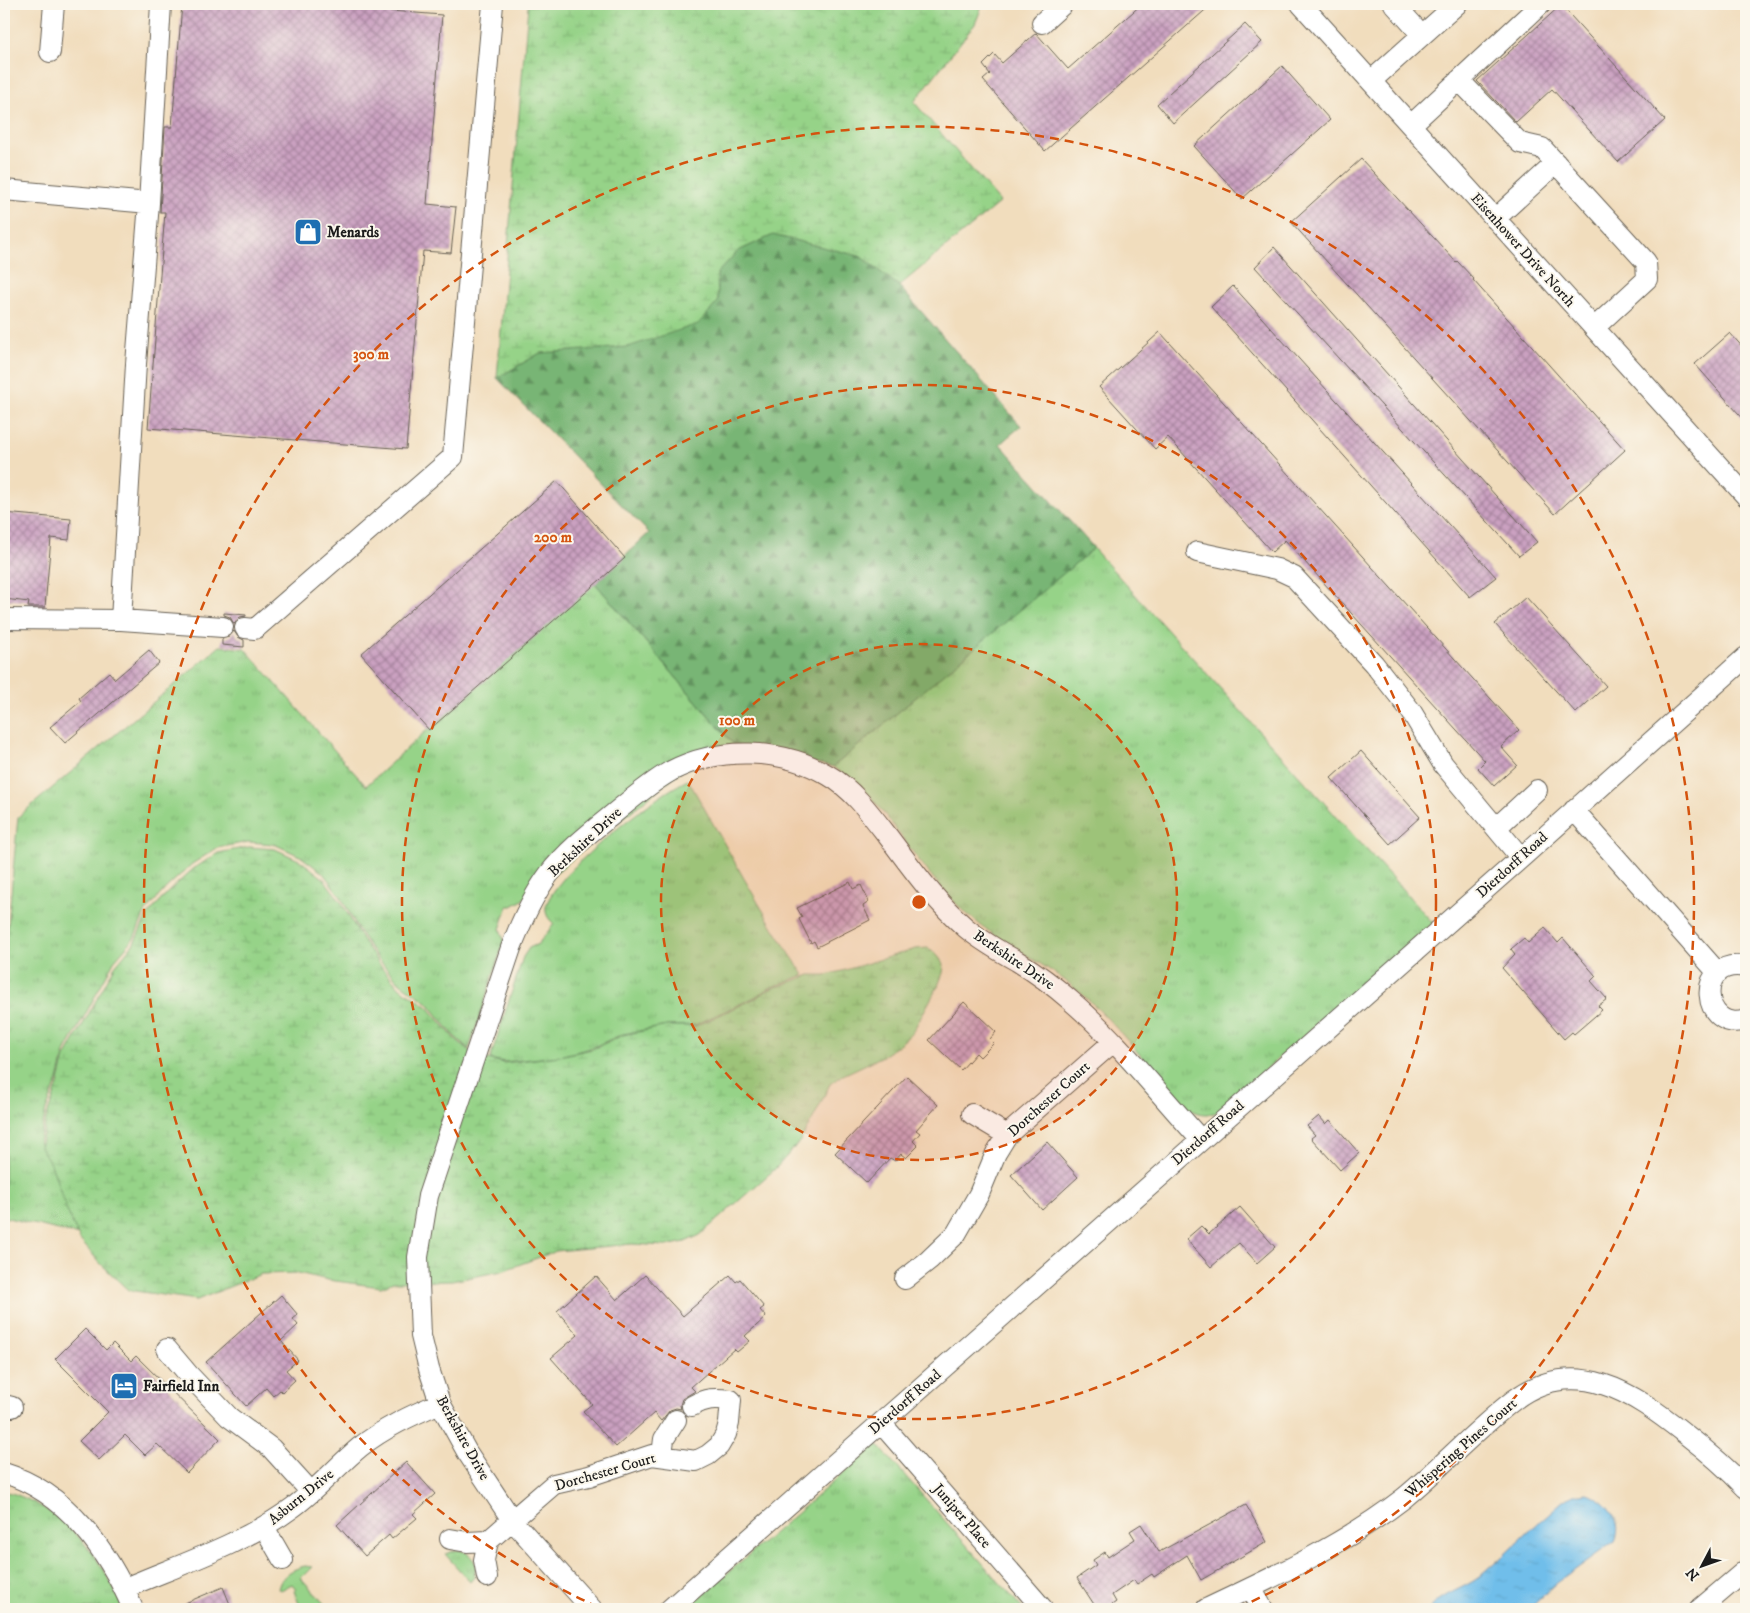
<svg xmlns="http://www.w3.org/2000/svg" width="1750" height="1613" viewBox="0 0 1750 1613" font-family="'IM FELL DW Pica',serif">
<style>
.grass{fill:url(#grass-tufts);stroke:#597852}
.forest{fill:url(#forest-firs);stroke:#4a6848}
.wetland{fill:url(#wetland-marsh);stroke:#597852}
.water{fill:url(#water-ripples);stroke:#466d83}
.building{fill:url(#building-cross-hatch)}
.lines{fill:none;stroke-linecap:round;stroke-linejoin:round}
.minor-casing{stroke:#676054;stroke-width:22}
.minor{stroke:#fff;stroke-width:20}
.ring{fill:none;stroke:#d4530e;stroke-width:2.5;stroke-dasharray:9 6}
.labels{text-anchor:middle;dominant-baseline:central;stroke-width:4;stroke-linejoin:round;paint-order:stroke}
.poi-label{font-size:15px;font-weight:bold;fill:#1c1c1c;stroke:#fbf7ec;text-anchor:start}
.street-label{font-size:15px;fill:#1c1c1c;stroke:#fbf7ec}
.centre{fill:#d4530e;stroke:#fbf7ec;stroke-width:2.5}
.ring-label{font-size:15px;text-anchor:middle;font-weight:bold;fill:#d4530e;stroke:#fbf7ec;stroke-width:4;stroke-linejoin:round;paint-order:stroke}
</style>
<defs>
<pattern id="grass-tufts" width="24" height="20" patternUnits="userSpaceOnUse" patternTransform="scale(1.25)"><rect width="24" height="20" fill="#96d388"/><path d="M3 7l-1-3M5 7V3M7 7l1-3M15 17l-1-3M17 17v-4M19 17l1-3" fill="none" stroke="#81b575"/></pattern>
<pattern id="forest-firs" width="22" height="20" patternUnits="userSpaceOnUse" patternTransform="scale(1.25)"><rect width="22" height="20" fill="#78b574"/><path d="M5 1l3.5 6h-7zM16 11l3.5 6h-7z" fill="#62925e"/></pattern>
<pattern id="wetland-marsh" width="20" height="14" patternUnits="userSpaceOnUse" patternTransform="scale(1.25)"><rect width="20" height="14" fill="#96d388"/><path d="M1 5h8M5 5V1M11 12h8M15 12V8" fill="none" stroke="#81b575"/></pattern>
<pattern id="water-ripples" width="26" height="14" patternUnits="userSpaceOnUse" patternTransform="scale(1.25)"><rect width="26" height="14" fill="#70beea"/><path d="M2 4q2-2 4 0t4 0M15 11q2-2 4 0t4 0" fill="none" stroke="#60a3c8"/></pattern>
<pattern id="building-cross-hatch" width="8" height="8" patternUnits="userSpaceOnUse" patternTransform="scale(1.25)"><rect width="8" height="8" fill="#cba1c1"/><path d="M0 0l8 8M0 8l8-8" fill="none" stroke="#a4829c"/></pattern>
</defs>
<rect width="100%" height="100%" fill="#fbf7ec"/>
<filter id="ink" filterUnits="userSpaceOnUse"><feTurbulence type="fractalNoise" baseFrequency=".02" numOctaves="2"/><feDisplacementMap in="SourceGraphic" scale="10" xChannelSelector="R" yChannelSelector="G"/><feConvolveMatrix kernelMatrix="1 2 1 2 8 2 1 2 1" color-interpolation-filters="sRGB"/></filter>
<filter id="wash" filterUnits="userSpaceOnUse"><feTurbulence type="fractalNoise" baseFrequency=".0096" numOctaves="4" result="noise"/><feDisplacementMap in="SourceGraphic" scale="20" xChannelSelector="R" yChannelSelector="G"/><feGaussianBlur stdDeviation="1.12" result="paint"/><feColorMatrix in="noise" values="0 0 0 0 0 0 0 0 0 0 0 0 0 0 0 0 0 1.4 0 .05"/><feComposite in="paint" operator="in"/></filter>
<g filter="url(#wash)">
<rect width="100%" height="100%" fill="#f1ddbd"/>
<path class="grass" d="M1092,547L1433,923L1217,1112C1206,1116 1197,1114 1187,1108C1151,1071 1121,1028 1082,994C1047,963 1002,945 967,914C930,881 903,836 871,797L860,786L833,767Z
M595,583L734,745L708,749L521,901L512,906H508L500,929L504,941L469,1049L454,1036L427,1002L400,983L378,959L358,929L341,897L323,873L300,856L274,844L248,842L217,848L192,864L166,888L146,911L134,938L114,961L65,1052L58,1080L46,1110L39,1142L50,1159L79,1235L4,1217V971L18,817L220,646L245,649L366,786L427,730Z
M688,780C726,845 761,913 804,975L767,989L757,996L695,1025L667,1026L623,1034L591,1048L559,1056L504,1062L490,1059L523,957L529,948L538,944L554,924C549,919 545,915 546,907C552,875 658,793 688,780Z
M877,1444L1023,1609H686Z
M4,1492C13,1492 21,1497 29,1500C61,1515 89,1544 106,1574C113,1585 118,1598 123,1609H4Z
M457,1550C467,1551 472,1556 476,1565L474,1577L470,1582L445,1554Z
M305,1566L312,1567L301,1578L329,1609H301L294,1591L296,1589L292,1584L281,1590L278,1589C281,1575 292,1569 305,1566Z"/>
<path class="forest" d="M773,235L860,256L899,286L1021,426L1000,444L1094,548L833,767L734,745L595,583L649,533L497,378L540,353L628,347L718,302L717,273L738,251Z"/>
<path class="wetland" d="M526,4H983L975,24L914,102L1000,202L899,286L860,256L773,235L738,251L717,273L718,302L698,324L628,347L540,353L497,378L528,6Z
M249,847L275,849L301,861L323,878L341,902L359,934L379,964L400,988L428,1007L454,1038L476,1056L504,1063L559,1056L592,1049L623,1035L667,1026H696L758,997L768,990L810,975H826L842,971L915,949L928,948L937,955L944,964L943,973L938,986L912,1033L900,1044L881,1057L841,1076L830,1084L815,1115L800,1141L776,1168L700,1235L685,1242L666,1246L632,1244L556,1251L502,1271L452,1281L393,1282L381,1287L328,1280L298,1273L261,1274L197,1300L128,1290L100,1263L80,1240L67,1211L51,1164L40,1147L47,1115L58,1085L65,1057L115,966L134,943L147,916L167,893L193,869L218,853Z"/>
<path class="water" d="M1587,1493C1605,1499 1625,1521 1615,1541L1557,1583L1529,1609H1430C1441,1594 1463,1589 1478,1578C1508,1553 1534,1525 1564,1500L1575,1495Z"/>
<g id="blocks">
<path class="building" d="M182,4H351V8L442,15L427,204L456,207L451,253L423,251L406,449L148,428L165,212H160L165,127H172Z
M1142,4H1212L1045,151L983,80L990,74L983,65L994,54L1002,63L1036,33L1068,69Z
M1561,5L1665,120L1618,162L1552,89L1516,122L1477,81Z
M1245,24L1262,42L1173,123L1157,104Z
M1282,66L1330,120L1242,199L1194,146Z
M1361,159L1456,262L1457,261L1474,279L1473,280L1625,450L1555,514L1291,222Z
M1274,247L1537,542L1519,556L1255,267Z
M1233,286L1496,577L1470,597L1211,307Z
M1160,332L1519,730L1501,747L1517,765L1494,786L1478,768L1485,761L1285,540L1272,552L1168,437L1155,449L1099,387Z
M1730,333L1746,351V422L1695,364Z
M557,481L625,558L429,730L361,654Z
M4,513L71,519L69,540L51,538L45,607H28L29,602L4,599Z
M1526,597L1606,686L1576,713L1495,624Z
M224,613L246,615V616L240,617L234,624L230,617L224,615Z
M234,631L238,637L244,640V647L222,645V639L229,637Z
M149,650L159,663L65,743L50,727L81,701L79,698L109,672L115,679Z
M1361,751L1420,817L1390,844L1331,778Z
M850,882L853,889L861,885L869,902L863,906L870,920L817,947L814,941L811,943L799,919L802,917L797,908Z
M1545,928L1558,943L1563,938L1596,976L1591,981L1607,999L1598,1006L1602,1010L1574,1034L1572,1032L1564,1039L1502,968L1515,954L1511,949L1524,938L1528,943Z
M964,1002L996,1032L990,1039L994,1043L980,1057L976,1053L961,1070L929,1040Z
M907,1076L938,1105L916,1130L920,1133L913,1141L918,1146L906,1158L901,1154L895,1161L890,1158L867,1183L835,1153Z
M1319,1116L1326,1124L1330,1120L1359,1153L1340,1170L1311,1138L1315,1135L1307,1126Z
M1047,1142L1078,1177L1042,1210L1011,1175Z
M1240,1207L1275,1247L1257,1263L1239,1243L1211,1267L1186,1239L1201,1226L1209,1234Z
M645,1275L683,1316L730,1275L736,1282L740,1279L764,1307L760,1310L766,1317L745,1336L750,1341L737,1352L734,1349L691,1387L695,1391L682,1399L680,1405L681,1409L676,1408L670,1410L661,1421L654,1413L616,1447L583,1411L592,1404L551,1358L578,1335L557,1311L596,1276L617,1300Z
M281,1295L298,1315L293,1319L298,1325L281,1341L298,1360L286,1370L295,1380L282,1392L280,1390L273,1396L266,1388L246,1406L206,1362Z
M85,1329L106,1350L113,1343L131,1361L136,1356L220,1439L187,1473L157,1444L145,1455L125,1435L99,1460L79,1441L108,1412L55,1359Z
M406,1462L435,1494L413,1514L417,1518L392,1539L389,1535L365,1556L337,1525Z
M1246,1505L1267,1542L1201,1580L1187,1555L1154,1577L1152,1574L1137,1584L1134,1580L1112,1595L1116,1602L1106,1609H1097L1077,1578L1096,1565L1093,1560L1105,1552L1108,1557L1135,1539L1130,1531L1141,1524L1159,1552Z
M223,1587L232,1609H171Z"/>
</g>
</g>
<g filter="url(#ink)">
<use href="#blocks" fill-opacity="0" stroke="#676054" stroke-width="1"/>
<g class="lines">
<defs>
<path id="minor" d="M1301,4L1746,496
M1394,4L1422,35
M1042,23L1063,4
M50,52L54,4
M1459,80L1520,143L1542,148L1646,262L1647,279L1594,328
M1371,81L1457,4
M1411,125L1541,4
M4,190L149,203
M1495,219L1556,163
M1197,552L1277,569L1294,577L1374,664L1411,711L1443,764L1521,858
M4,619L121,620L136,364L149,203L161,4
M121,620L223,627
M245,628L255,629L453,457L493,4
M1574,810L1718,973
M1496,828L1537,790
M1746,967C1694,956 1701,1034 1746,1020
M972,1114L1007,1135
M905,1279L929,1260L956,1234L979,1194L996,1153L1007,1135L1113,1042
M167,1349L189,1375L229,1417L271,1448L311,1492
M4,1405L12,1407
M881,1423L1043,1609
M662,1455L664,1439L676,1420
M4,1473C67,1492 109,1552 133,1609
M264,1527L283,1560
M450,1539L467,1542L488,1541L484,1560L487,1577
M488,1541L554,1484L589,1476L652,1455L696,1461L708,1455L719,1446L726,1434L729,1423L731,1400C714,1398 706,1398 692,1406
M125,1588C179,1565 245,1543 292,1508C317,1490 337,1466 360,1447C384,1428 412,1415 440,1403
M1251,1588L1263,1609
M592,1609L512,1520L467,1452L440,1403L429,1369L421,1336L418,1257L428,1196L511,948C521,922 532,897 549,874C565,853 587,835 607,819C628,802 648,784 671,771C719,746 782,748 828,775C853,789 873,817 890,839C913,870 936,902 966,928C982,941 999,951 1017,961C1035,972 1053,985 1070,1000C1117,1040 1159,1094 1201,1140
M670,1609L1521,858L1746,657
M1206,1609C1274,1577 1345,1544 1404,1498C1442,1467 1476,1429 1514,1400C1575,1354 1634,1393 1684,1433C1706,1450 1727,1468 1746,1488
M1700,1609L1746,1570"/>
</defs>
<use href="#minor" class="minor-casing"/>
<use href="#minor" class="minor"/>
</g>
</g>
<circle cx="919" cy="902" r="258" fill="#d4530e" fill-opacity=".12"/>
<g class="ring">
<circle cx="919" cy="902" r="258"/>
<circle cx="919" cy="902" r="517"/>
<path d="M598 1607A775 775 0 1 1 1240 1607"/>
</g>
<defs>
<symbol id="shop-square" viewBox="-11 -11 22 22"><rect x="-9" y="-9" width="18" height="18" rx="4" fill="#1f6fb2" stroke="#fbf7ec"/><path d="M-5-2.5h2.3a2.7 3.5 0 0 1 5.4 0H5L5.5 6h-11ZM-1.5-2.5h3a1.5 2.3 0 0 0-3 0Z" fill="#fff"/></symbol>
<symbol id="hotel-square" viewBox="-11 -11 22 22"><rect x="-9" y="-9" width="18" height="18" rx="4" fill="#1f6fb2" stroke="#fbf7ec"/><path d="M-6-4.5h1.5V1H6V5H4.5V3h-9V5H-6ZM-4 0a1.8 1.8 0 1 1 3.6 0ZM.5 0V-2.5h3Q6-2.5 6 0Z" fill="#fff"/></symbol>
</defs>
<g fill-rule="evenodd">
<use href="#shop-square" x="292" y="216" width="32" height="32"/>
<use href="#hotel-square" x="108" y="1370" width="32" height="32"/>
</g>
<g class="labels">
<g class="poi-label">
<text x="327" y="232">Menards</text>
<text x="143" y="1386">Fairfield Inn</text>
</g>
<g class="street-label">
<text transform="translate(1523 250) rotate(48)">Eisenhower Drive North</text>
<text transform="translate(585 842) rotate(-43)">Berkshire Drive</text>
<text transform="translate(1512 865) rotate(-42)">Dierdorff Road</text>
<text transform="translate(1014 960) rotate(34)">Berkshire Drive</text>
<text transform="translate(1049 1099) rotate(-42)">Dorchester Court</text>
<text transform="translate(1208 1133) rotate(-41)">Dierdorff Road</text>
<text transform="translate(905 1402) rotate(-41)">Dierdorff Road</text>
<text transform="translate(463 1438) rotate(61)">Berkshire Drive</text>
<text transform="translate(1461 1448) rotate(-41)">Whispering Pines Court</text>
<text transform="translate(605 1472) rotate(-16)">Dorchester Court</text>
<text transform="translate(301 1497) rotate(-39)">Asburn Drive</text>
<text transform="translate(962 1516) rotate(49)">Juniper Place</text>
</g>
</g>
<circle cx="919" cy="902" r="8" class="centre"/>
<g class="ring-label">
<text x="371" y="359">300 m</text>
<text x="553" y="542">200 m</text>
<text x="737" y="725">100 m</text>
</g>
<rect width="1750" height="1613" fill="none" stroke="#fbf7ec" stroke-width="20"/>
<g transform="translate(1702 1566) rotate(229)" stroke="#fbf7ec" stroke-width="4" paint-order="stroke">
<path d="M0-4L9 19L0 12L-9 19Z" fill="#1c1c1c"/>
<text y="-8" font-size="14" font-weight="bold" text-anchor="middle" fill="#1c1c1c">N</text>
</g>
</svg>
